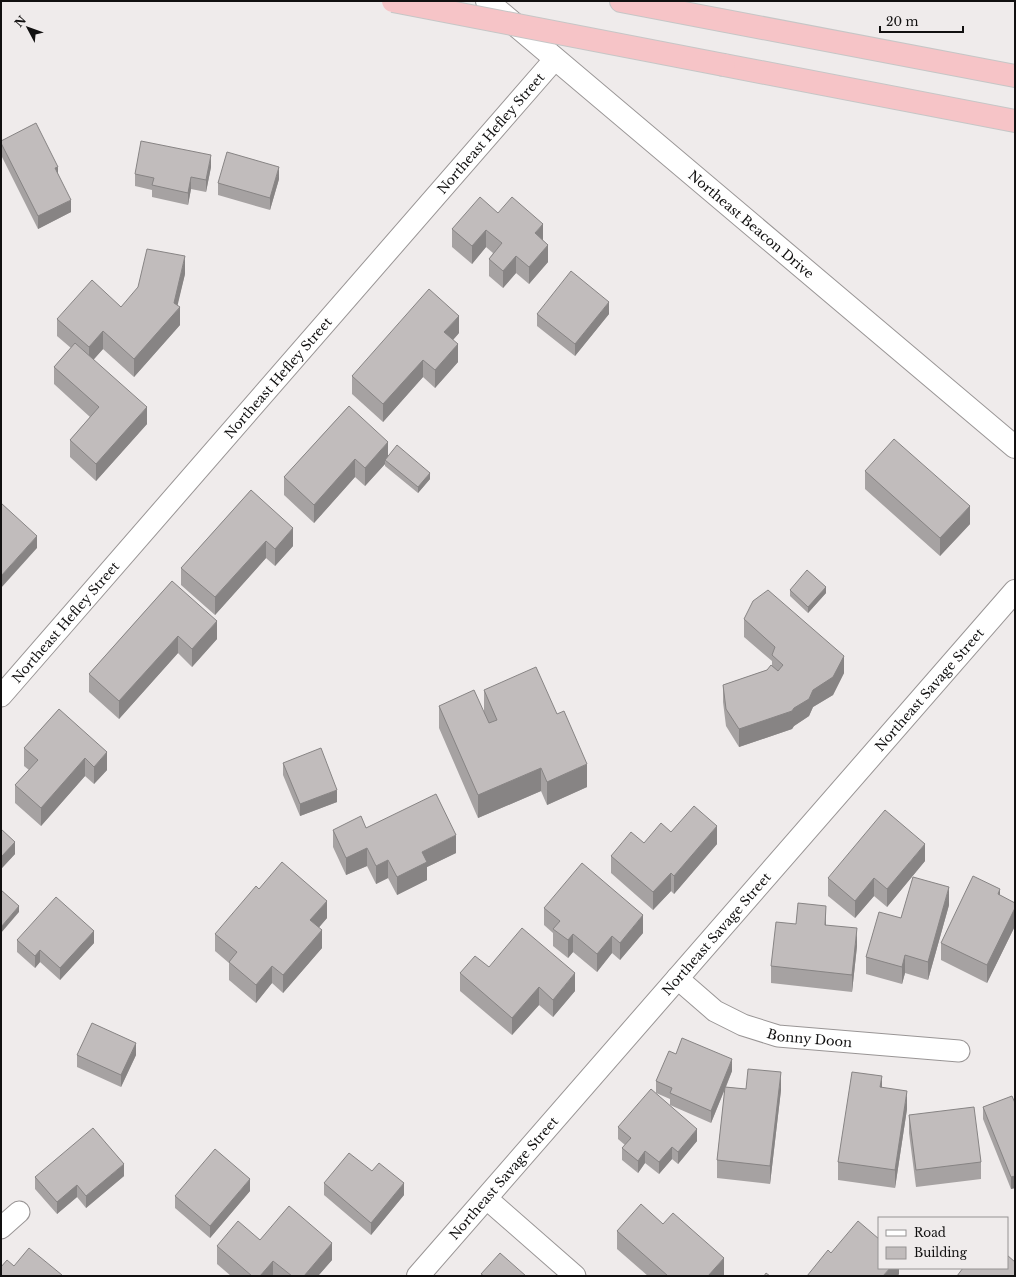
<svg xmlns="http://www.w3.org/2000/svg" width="1016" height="1277" viewBox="0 0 1016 1277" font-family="'Libre Baskerville',serif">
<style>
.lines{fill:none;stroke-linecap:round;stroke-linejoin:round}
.minor-casing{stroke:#999595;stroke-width:23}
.tertiary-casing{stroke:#999595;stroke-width:24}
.motorway-casing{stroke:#c6c6c6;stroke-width:24}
.minor{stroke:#fff;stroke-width:21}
.tertiary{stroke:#fff;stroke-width:22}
.motorway{stroke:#f6c4c7;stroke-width:22}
.motorway-bridge-casing{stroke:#c6c6c6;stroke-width:24;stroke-linecap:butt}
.motorway-bridge{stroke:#f6c4c7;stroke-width:22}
.wall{fill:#a6a2a2}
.shaded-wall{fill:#878484}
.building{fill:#c1bcbc;stroke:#878484}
.labels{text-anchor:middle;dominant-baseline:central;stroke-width:3.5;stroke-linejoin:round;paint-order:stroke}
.street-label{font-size:13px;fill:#111010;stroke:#efebeb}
</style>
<rect width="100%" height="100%" fill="#efebeb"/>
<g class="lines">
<defs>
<g id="minor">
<path id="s1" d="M1,696L555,59"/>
<path id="s2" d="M677,978L715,1011L743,1025L778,1036L959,1051"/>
<path d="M486,1198L575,1276"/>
<path d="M1,1228L19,1212"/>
</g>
<g id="tertiary">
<path id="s3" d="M487,1L1015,447"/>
<path id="s4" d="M418,1276L1015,591"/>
</g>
<path id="motorway" d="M621,1L1015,76
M724,65L1015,121"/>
</defs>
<use href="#minor" class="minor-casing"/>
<use href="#tertiary" class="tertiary-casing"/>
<use href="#motorway" class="motorway-casing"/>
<use href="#minor" class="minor"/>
<use href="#tertiary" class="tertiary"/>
<use href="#motorway" class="motorway"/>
<defs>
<path id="motorway-bridge" d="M393,1L724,65"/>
</defs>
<use href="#motorway-bridge" class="motorway-bridge-casing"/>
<use href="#motorway-bridge" class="motorway-bridge"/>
</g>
<path class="wall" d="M1,141L58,174L71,212L38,229L1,155Z
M211,167L206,192L191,189L188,205L152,197V190L135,186V174Z
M279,179L270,210L218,195V183Z
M498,213L543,240L548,262L529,284L516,273L503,288L489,276V259L493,253L486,247L472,264L452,247V229Z
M185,274L177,305L180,325L134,377L103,349L93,359L147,424L96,481L70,457V440L90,417L54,384V367L71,348L57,336V319L121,307Z
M537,314H609L575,356L537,326Z
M459,333L453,340L458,362L435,388L423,377L383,422L352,394V376Z
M349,406L388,456L430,479L418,493L385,466V464L365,486L355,477L314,523L284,495V477Z
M865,471L970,524L940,556L865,489Z
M251,490L293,546L275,566L266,558L215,615L181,585V568Z
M172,581L217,639L192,667L178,653L119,719L89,692V674Z
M790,590L826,593L808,613L790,596Z
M744,619L844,673L833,695L813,707L809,716L794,726L792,729L739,747L726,726L723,702V685L767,670L772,666V661L744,637Z
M1015,668V683L1014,682V670Z
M484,690L587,787L547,805L541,791L478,818L439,728V706L484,713Z
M59,709L107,770L94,784L85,776L41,826L15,803V785L29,770L24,766V748Z
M283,763L337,802L300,816L283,775Z
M366,828L456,853L427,867V880L397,895L388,878L376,884L367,866L346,875L333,847V830Z
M1,829L15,854L2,868H1Z
M671,832L717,844L674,894L671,891L653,910L611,873V856Z
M925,861L887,907L874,896L855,918L828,896V878Z
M259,889L327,918L319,927L322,948L283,993L272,983L256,1003L229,980V963L215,951V934Z
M1015,903V926L987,983L941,960V943Z
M949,905L928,980L905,973L902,984L866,974V957L901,918Z
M544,908L643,933L620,960L612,953L597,972L573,952L568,958L553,946V933L544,925Z
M796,924L826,925L857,946L852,992L771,983V966Z
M17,940L94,943L60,980L40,962L35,968L17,952Z
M489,967L575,991L553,1017L539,1005L512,1035L460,991V973Z
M676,1054L732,1071L726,1087L746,1089L781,1090L770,1184L717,1178V1160L725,1089L711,1123L670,1105V1099L656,1093V1081Z
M77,1055H136L121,1087L77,1067Z
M882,1088L907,1109L895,1188L838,1180V1162Z
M1015,1103V1188L1011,1189L983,1119V1107Z
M909,1115L981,1162V1179L916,1187L909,1133Z
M618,1127L697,1141L678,1164L672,1159L659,1174L645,1163L638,1173L622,1160V1148L625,1145L618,1139Z
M372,1171L404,1195L371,1235L324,1195V1183Z
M124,1176L86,1208L77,1197L57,1214L35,1189V1177Z
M250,1191L210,1238L175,1208V1196Z
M663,1224L724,1276H648L617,1249V1231Z
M260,1240L332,1260L318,1276H231L217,1264V1246Z"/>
<path class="shaded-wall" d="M211,155V167L206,192V180Z
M58,167V179L55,168Z
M279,167V179L270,210V198Z
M191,177V189L188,205V193Z
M71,200V212L38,229V216Z
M543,224V241L535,233Z
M486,230V247L472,264V246Z
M548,245V262L529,284V267Z
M185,256V274L176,312L180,307V325L134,377V359L174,303Z
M516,256V273L503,288V271Z
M609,302V314L575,356V344Z
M459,316V333L444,350V332Z
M103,331V349L89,365V347Z
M458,344V362L435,388V370Z
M423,360V377L383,422V404Z
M147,407V424L96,481V464Z
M388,442V460H385V464L365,486V468Z
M355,459V477L314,523V505Z
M430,473V479L418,493V487Z
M970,506V524L940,556V538Z
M293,528V546L275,566V549Z
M37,536V548L1,588V576Z
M266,541V558L215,615V597Z
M826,587V593L808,613V607Z
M217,621V639L192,667V649Z
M178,636V653L119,719V701Z
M844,656V673L833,695L813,707L809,716L794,726L792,729L739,747V729L794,708L813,690Z
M107,752V770L94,784V767Z
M85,758V776L41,826V808Z
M587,764V787L547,805V782Z
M541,768V791L478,818V795Z
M337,790V802L300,816V804Z
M717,826V844L674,894V876Z
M456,835V853L427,867V880L397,895V877L422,852Z
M15,842V854L2,868V856Z
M925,844V861L887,907V889Z
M367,848V866L346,875V858Z
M388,860V878L376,884V866Z
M671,873V891L653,910V892Z
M874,878V896L855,918V901Z
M949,887V905L928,980V962Z
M1000,889V906L998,894Z
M327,901V918L310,938V920Z
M19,906V912L1,933V927Z
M826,906V924L825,942V925Z
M1015,908V926L987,983V965Z
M643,915V933L620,960V943Z
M857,928V946L852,992V975Z
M322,930V948L283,993V975Z
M94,931V943L60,980V968Z
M573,934V952L568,958V940Z
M612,936V953L597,972V954Z
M40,950V962L35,968V956Z
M905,955V973L902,984V967Z
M272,966V983L256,1003V985Z
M575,973V991L553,1017V1000Z
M539,987V1005L512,1035V1018Z
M136,1043V1055L121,1087V1075Z
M732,1059V1071L711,1123V1111Z
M781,1072V1090L770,1184V1166Z
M882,1076V1093L880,1087Z
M907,1091V1109L895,1188V1170Z
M697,1129V1141L678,1164V1152Z
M672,1147V1159L659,1174V1162Z
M645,1151V1163L638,1173V1161Z
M124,1164V1176L86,1208V1196Z
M2,1172V1184L1,1185V1173Z
M1015,1176V1188L1011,1189V1177Z
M250,1179V1191L210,1238V1226Z
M404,1183V1195L371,1235V1223Z
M77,1185V1197L57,1214V1202Z
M332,1243V1260L318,1276H304Z
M724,1258V1276H708Z
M273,1261V1276H260Z
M890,1268H899V1274L898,1276H883Z"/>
<path class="building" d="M36,123L58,167L55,168L71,200L38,216L1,143V141Z
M141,141L211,155L206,180L191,177L188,193L152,185L154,178L135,174Z
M227,152L279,167L270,198L218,183Z
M480,197L498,213L512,197L543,224L535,233L548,245L529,267L516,256L503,271L489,259L502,243L486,230L472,246L452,229Z
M147,249L185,256L174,303L180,307L134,359L103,331L89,347L57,319L92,280L121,307L138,287Z
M571,271L609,302L575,344L537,314Z
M429,289L459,316L444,332L458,344L435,370L423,360L383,404L352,376Z
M75,343L147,407L96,464L70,440L99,407L54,367Z
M349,406L388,442L365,468L355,459L314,505L284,477Z
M894,439L970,506L940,538L865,471Z
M397,445L430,473L418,487L385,460Z
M251,490L293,528L275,549L266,541L215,597L181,568Z
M1,503L37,536L1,576Z
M807,570L826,587L808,607L790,590Z
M172,581L217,621L192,649L178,636L119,701L89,674Z
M768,590L844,656L833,677L813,690L809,699L794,708L792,711L739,729L726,709L723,685L767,670L771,665L778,671L783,665L772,655L775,647L744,619L753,601Z
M536,667L557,714L564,711L587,764L547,782L541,768L478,795L439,706L474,690L489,723L497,720L484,690Z
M59,709L107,752L94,767L85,758L41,808L15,785L38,760L24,748Z
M321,748L337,790L300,804L283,763Z
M436,794L456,835L422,852L427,862L397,877L388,860L376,866L367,848L346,858L333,830L361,816L366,828Z
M694,806L717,826L674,876L671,873L653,892L611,856L631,832L644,843L661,823L671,832Z
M885,810L925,844L887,889L874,878L855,901L828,878Z
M1,829L15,842L2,856H1Z
M282,862L327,901L310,920L322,930L283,975L272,966L256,985L229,962L237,952L215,934L256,886L259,889Z
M582,863L643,915L620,943L612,936L597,954L573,934L568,940L553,929L560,921L544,908Z
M973,876L1000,889L998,894L1015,903V908L987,965L941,943Z
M913,877L949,887L928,962L905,955L902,967L866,957L879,912L901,918Z
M1,890L19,906L1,927Z
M56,897L94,931L60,968L40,950L35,956L17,940Z
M798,903L826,906L825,925L857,928L852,975L771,966L776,922L796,924Z
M522,928L575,973L553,1000L539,987L512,1018L460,973L475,956L489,967Z
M92,1023L136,1043L121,1075L77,1055Z
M682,1038L732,1059L711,1111L670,1093L672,1088L656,1081L669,1051L676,1054Z
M748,1069L781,1072L770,1166L717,1160L725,1087L746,1089Z
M852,1072L882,1076L880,1087L907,1091L895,1170L838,1162Z
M651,1089L697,1129L678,1152L672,1147L659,1162L645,1151L638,1161L622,1148L631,1138L618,1127Z
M1012,1096L1015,1103V1176L1011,1177L983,1107Z
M974,1107L981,1162L916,1170L909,1115Z
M93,1128L124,1164L86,1196L77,1185L57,1202L35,1177Z
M215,1149L250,1179L210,1226L175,1196Z
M349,1153L372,1171L379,1163L404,1183L371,1223L324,1183Z
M641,1204L663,1224L673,1213L724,1258L708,1276H668L617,1231Z
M289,1206L332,1243L304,1276H292L273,1261L260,1276H252L217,1246L238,1221L260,1240Z
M858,1221L879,1239V1268H890L883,1276H807L828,1250L831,1253Z
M29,1248L62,1275L61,1276H1V1267L7,1260L14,1266Z
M500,1253L526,1276H484L481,1274Z
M1007,1255L1015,1262V1276H957L963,1268H1007Z
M766,1273L770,1276H764Z"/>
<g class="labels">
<g class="street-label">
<text stroke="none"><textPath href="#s1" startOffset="746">Northeast Hefley Street</textPath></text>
<text stroke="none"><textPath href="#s3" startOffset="346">Northeast Beacon Drive</textPath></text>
<text stroke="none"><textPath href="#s1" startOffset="422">Northeast Hefley Street</textPath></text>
<text stroke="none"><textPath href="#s1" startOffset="98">Northeast Hefley Street</textPath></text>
<text stroke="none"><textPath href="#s4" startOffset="778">Northeast Savage Street</textPath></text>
<text stroke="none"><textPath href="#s4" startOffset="454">Northeast Savage Street</textPath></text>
<text stroke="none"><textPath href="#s2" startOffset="150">Bonny Doon</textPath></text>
<text stroke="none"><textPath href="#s4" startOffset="130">Northeast Savage Street</textPath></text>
</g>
</g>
<rect width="1016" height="1277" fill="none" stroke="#111010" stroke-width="4"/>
<rect x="878" y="1217" width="130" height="52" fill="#efebeb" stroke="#969393"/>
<rect x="886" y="1230" width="20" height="6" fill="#ffffff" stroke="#969393"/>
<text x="914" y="1237" font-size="12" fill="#111010">Road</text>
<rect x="886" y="1247" width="20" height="12" fill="#c1bcbc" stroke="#969393"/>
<text x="914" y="1257" font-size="12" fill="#111010">Building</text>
<g transform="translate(28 28) rotate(311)" stroke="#efebeb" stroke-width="3" paint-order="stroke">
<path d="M0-3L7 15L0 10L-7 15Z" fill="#111010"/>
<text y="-6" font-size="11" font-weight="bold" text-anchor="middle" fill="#111010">N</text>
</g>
<path d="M880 26v6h83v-6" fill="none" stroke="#111010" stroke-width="2"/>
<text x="886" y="26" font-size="12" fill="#111010" stroke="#efebeb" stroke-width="3" paint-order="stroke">20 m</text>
</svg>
